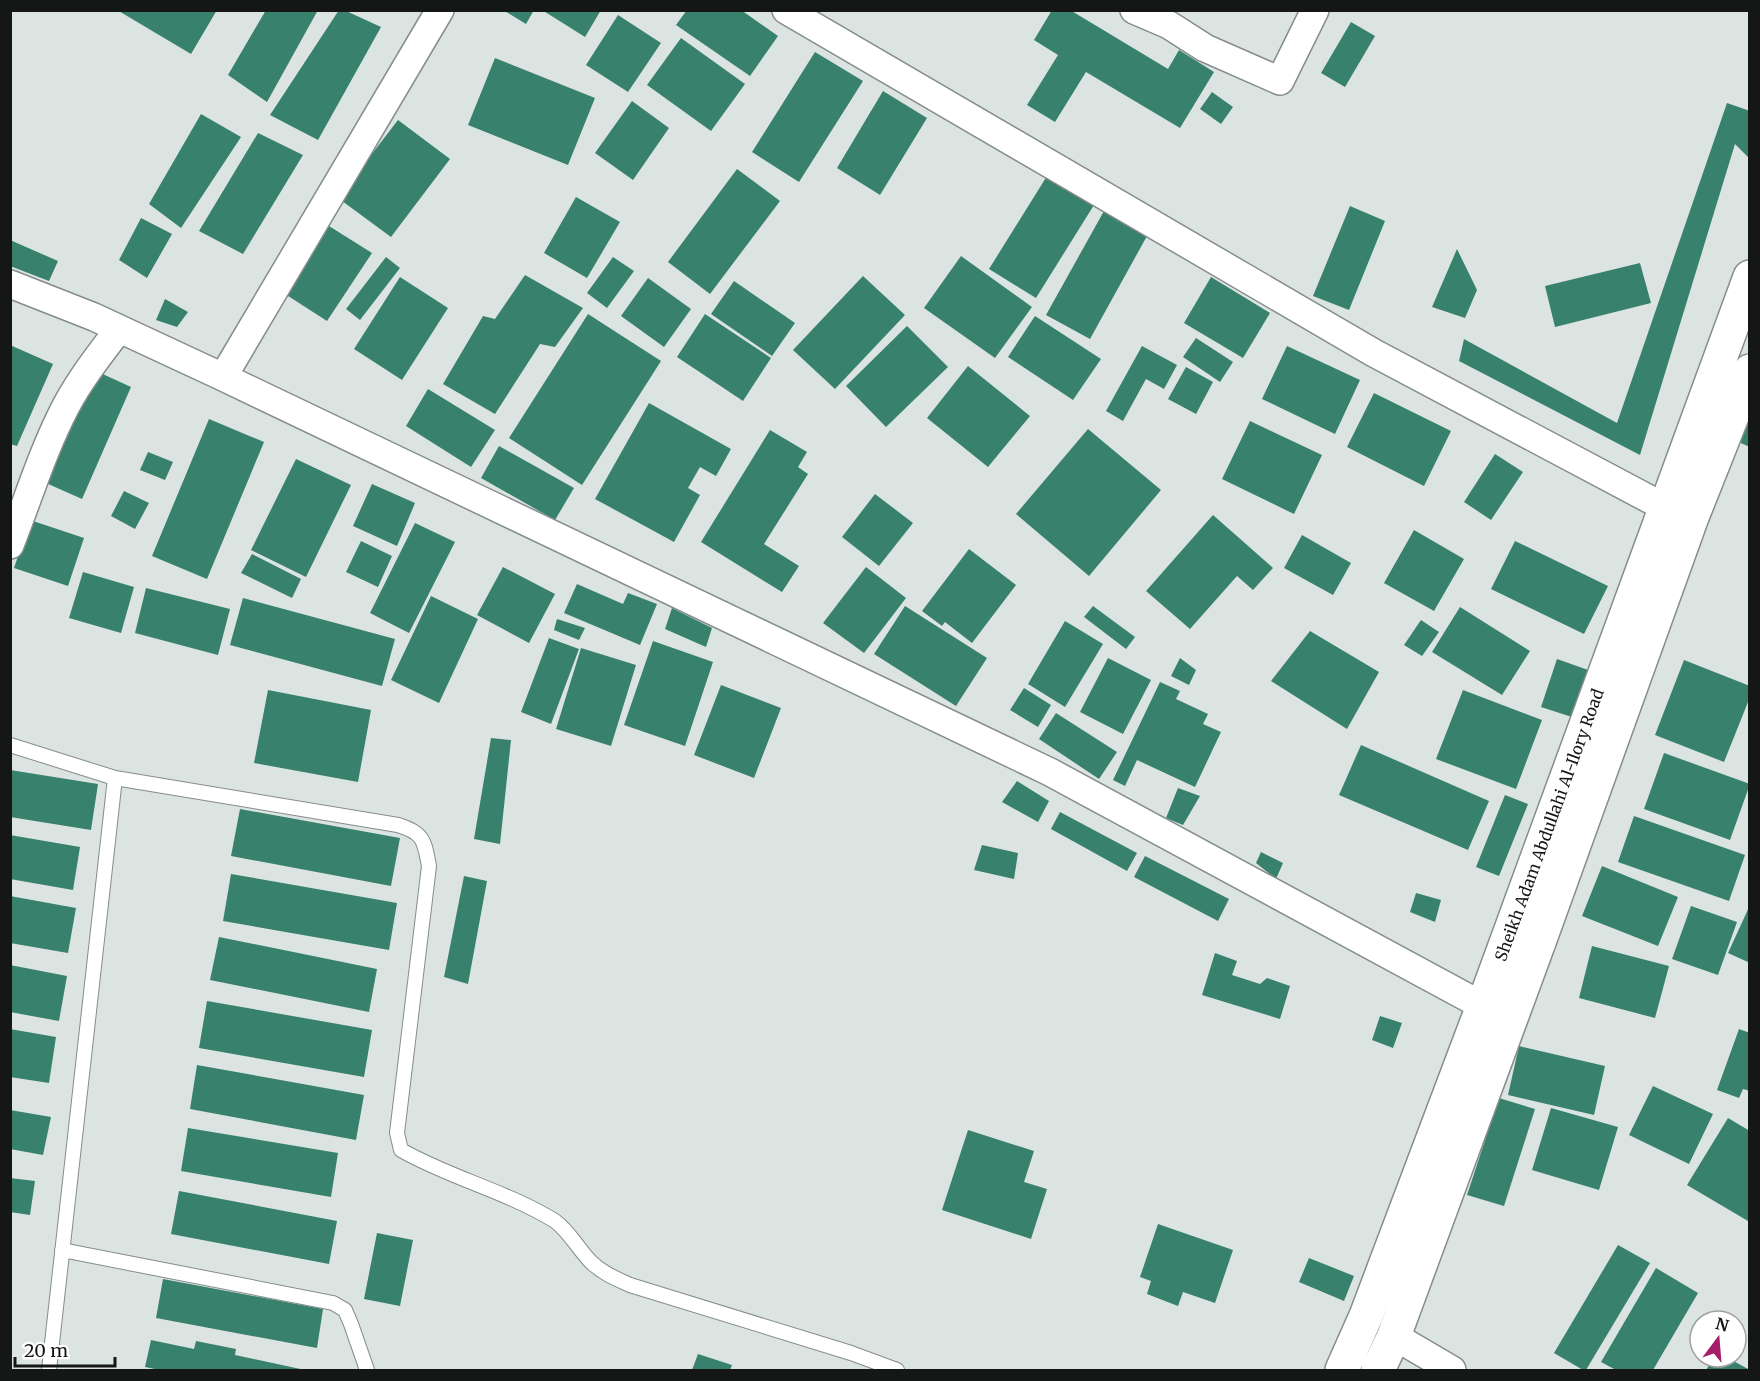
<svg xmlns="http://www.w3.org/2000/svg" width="1760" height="1381" viewBox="0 0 1760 1381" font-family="Merriweather,serif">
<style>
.building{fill:#38816d}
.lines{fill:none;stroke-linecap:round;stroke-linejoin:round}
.lane-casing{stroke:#858d8b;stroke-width:16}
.street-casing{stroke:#858d8b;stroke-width:30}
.secondary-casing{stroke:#858d8b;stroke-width:36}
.lane{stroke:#fff;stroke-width:14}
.street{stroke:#fff;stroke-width:27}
.secondary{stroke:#fff;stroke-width:33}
.labels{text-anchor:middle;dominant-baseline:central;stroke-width:4.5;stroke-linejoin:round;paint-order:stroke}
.street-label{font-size:16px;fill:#141716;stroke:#fff}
</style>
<rect width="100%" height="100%" fill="#dce4e1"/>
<path class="building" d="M117,10H217L191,54Z
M266,10H318L267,102L228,75Z
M339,10H344L381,27L318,140L270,115Z
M503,10H534L526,24Z
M542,10H601L585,37Z
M687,10H741L778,36L750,76L676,25Z
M1052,10H1070L1168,69L1179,50L1214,72L1180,128L1086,72L1055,122L1027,105L1058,55L1034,40Z
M618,15L661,43L628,92L586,65Z
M1351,22L1375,36L1345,87L1321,73Z
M681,38L745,84L711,131L647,85Z
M815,52L863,81L799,182L752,152Z
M495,58L595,98L568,165L468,125Z
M883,91L927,118L880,195L837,168Z
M1212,92L1233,107L1221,124L1200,109Z
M632,101L669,128L633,180L595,153Z
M1727,103L1750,111V159L1735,144L1640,455L1459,361L1464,339L1617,423Z
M201,114L241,137L181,228L149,204Z
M398,120L450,159L391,237L338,198Z
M258,133L303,155L243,254L199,231Z
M737,169L780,201L710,294L668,262Z
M1047,176L1094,205L1036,298L989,269Z
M576,197L620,222L587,278L544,253Z
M1350,206L1385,221L1349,310L1313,296Z
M1104,211L1147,236L1090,339L1046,315Z
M141,218L172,234L147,278L119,260Z
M329,226L372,253L327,321L285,294Z
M10,240L58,261L49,281L10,266Z
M1457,249L1477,290L1465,318L1432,307Z
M961,256L1032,307L995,358L924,308Z
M386,257L400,268L360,320L346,309Z
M613,257L634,271L607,308L587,293Z
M1640,263L1651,303L1555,327L1545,286Z
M525,275L583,308L555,347L540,344L495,414L443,384L483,316L495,319Z
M863,276L905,315L835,389L793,350Z
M400,277L448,308L402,380L354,349Z
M1211,277L1270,313L1243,358L1184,323Z
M648,278L691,309L664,347L621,316Z
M734,281L795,323L772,356L711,314Z
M165,299L188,312L177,327L156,320Z
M588,314L661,361L582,485L509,438Z
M705,314L771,358L743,401L677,357Z
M1035,316L1101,359L1073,400L1008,357Z
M907,326L948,367L886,427L846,386Z
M1196,338L1233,362L1220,382L1183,357Z
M10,345L53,364L17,446L10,444Z
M1142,346L1177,365L1164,389L1146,379L1123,421L1106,411Z
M1287,346L1360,380L1335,434L1262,399Z
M968,366L1030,416L988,467L927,418Z
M1186,367L1213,382L1196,414L1168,399Z
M96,371L131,387L82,499L46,483Z
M428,389L495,430L471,467L406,426Z
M1374,393L1451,431L1424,486L1347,447Z
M649,403L731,449L716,476L700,467L688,488L700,495L674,542L595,499Z
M1750,410V447L1736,441Z
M209,419L264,442L207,579L152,556Z
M1250,421L1322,455L1294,514L1222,479Z
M1088,429L1161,490L1089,576L1016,514Z
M770,430L807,452L798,467L808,474L764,544L799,566L782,592L701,542Z
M499,446L574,488L555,520L481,478Z
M148,452L173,462L165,480L140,470Z
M1495,454L1523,472L1491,520L1464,502Z
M296,459L351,485L306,577L251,550Z
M372,484L415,503L397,546L353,526Z
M124,491L149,503L135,529L111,516Z
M875,494L913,523L879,566L842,537Z
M1213,515L1273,568L1253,590L1237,576L1190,629L1146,591Z
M30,520L84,538L68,586L14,568Z
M415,523L455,542L409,633L370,613Z
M1414,530L1464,559L1434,611L1384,583Z
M1302,535L1351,563L1333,595L1284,568Z
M361,541L392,556L378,587L346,572Z
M1515,541L1608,586L1584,634L1491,589Z
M969,549L1016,585L972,643L945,622L942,626L922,611Z
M252,554L301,579L292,598L241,573Z
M503,567L555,594L529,643L477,615Z
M866,567L906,598L864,653L823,623Z
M83,572L134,587L121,633L69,618Z
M577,584L623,604L628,593L657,604L640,645L564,613Z
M146,588L230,609L218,655L135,633Z
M431,596L478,619L439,703L391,680Z
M243,598L395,639L382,686L230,645Z
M905,606L987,658L956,706L874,654Z
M1093,606L1135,637L1126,649L1084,617Z
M1460,607L1530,651L1502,695L1432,652Z
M672,608L712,628L706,647L665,629Z
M557,619L585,628L579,640L554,630Z
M1421,620L1439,632L1422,656L1404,645Z
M1065,621L1103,644L1065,707L1028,684Z
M1310,631L1379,672L1347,729L1271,681Z
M549,638L579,649L551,724L521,712Z
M653,641L713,662L685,746L624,725Z
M581,648L636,665L611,746L556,729Z
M1108,658L1151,680L1123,734L1080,712Z
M1180,658L1196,670L1189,685L1171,676Z
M1557,659L1591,671L1575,718L1541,707Z
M1684,660L1750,686V697L1724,762L1655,735Z
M1160,682L1180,691L1176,699L1208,714L1203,724L1221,732L1195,787L1137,760L1125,786L1113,780Z
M721,685L781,708L754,778L694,755Z
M1024,688L1051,705L1038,727L1010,710Z
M268,690L371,710L358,782L254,763Z
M1463,690L1542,720L1516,789L1436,759Z
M1056,713L1117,752L1099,779L1039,739Z
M491,738L511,740L500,844L474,839Z
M1361,745L1489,801L1468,850L1339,795Z
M1664,753L1750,784L1730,840L1644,809Z
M10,770L98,784L91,830L10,817Z
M1017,781L1049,801L1038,822L1002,802Z
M1178,788L1200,796L1183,825L1166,818Z
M1505,795L1528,804L1499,876L1476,867Z
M240,809L400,838L391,886L231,856Z
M1060,812L1137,853L1127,871L1051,829Z
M1634,816L1745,855L1729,901L1618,862Z
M10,835L80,847L73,890L10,879Z
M982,845L1018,853L1014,879L974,870Z
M1261,852L1283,863L1276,879L1256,863Z
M1145,856L1229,899L1218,921L1134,877Z
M1602,866L1678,897L1658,946L1582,916Z
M231,874L397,903L389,950L223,921Z
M464,876L487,881L468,984L444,977Z
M1416,893L1441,900L1435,922L1410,912Z
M10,896L76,908L68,953L10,943Z
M1750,905V963L1728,953Z
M1691,906L1737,922L1718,975L1672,959Z
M219,937L377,969L369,1012L210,980Z
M1592,946L1669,966L1655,1018L1579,998Z
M1215,953L1237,961L1232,975L1260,984L1267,978L1290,986L1280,1019L1202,995Z
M10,965L67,976L59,1021L10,1012Z
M207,1001L372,1030L364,1077L199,1048Z
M1380,1016L1402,1023L1393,1048L1372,1040Z
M10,1029L56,1037L49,1083L10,1077Z
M1739,1029L1750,1033V1091L1743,1089L1739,1098L1717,1090Z
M1519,1046L1605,1066L1594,1115L1508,1095Z
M197,1065L364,1095L356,1140L190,1109Z
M1653,1086L1713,1114L1689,1164L1629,1135Z
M1499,1098L1535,1109L1504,1206L1467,1195Z
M1551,1108L1618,1127L1599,1190L1532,1170Z
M10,1110L51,1117L43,1155L10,1149Z
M1728,1118L1750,1131V1218L1748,1221L1687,1185Z
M188,1128L338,1153L331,1197L181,1171Z
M968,1130L1034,1151L1024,1182L1047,1189L1031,1239L942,1210Z
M10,1178L35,1181L30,1215L10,1212Z
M179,1191L337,1221L329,1264L171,1234Z
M1158,1224L1233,1250L1215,1303L1183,1292L1178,1306L1147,1294L1151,1281L1140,1277Z
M377,1233L413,1240L400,1306L364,1299Z
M1618,1245L1650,1263L1586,1370H1583L1554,1353Z
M1309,1258L1354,1276L1344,1301L1299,1282Z
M1656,1268L1698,1293L1653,1370H1616L1601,1362Z
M163,1279L323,1309L317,1348L156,1318Z
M151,1340L194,1349L196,1341L236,1349L235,1355L305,1370H160L145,1367Z
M698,1354L732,1365L730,1370H692Z
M1714,1357H1726L1750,1370H1706Z"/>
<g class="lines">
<defs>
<path id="lane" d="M10,745L115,778L398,825C424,833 424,840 429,866L397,1133L401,1150C450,1178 506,1191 555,1221C569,1231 579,1250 591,1262C602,1273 617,1279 630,1285L851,1353L897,1370
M62,1250L333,1303L345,1310L351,1324L367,1370
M49,1370L115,778"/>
<path id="street" d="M786,10L1374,353L1666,508
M1134,10L1169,25L1205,48L1280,81L1315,10
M10,284L94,317L223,377L1050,772L1483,1006
M223,377L440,10
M10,545C28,499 43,450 66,406C81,378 100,354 119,329
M1394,1336L1452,1370"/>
<path id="secondary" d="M1342,1370L1366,1316L1483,1006L1750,277
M1378,1370L1394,1336L1539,942L1692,517L1750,371"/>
</defs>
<use href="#lane" class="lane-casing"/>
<use href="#street" class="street-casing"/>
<use href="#secondary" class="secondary-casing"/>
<use href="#lane" class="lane"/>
<use href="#street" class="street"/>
<use href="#secondary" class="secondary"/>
</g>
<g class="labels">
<g class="street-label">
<text transform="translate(1549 825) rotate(-70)">Sheikh Adam Abdullahi Al-Ilory Road</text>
</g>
</g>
<rect width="1760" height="1381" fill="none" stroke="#141716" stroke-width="24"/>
<g transform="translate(1718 1339) rotate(16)"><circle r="28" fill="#ffffff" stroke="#a1a2a2" stroke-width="1.5"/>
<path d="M0-4.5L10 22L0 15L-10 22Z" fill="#a41e69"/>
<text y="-9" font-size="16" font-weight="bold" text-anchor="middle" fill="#141716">N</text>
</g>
<path d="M15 1357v9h100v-9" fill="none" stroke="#141716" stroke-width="3"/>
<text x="24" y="1357" font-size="18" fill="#141716" stroke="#ffffff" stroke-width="4.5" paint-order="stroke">20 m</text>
</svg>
